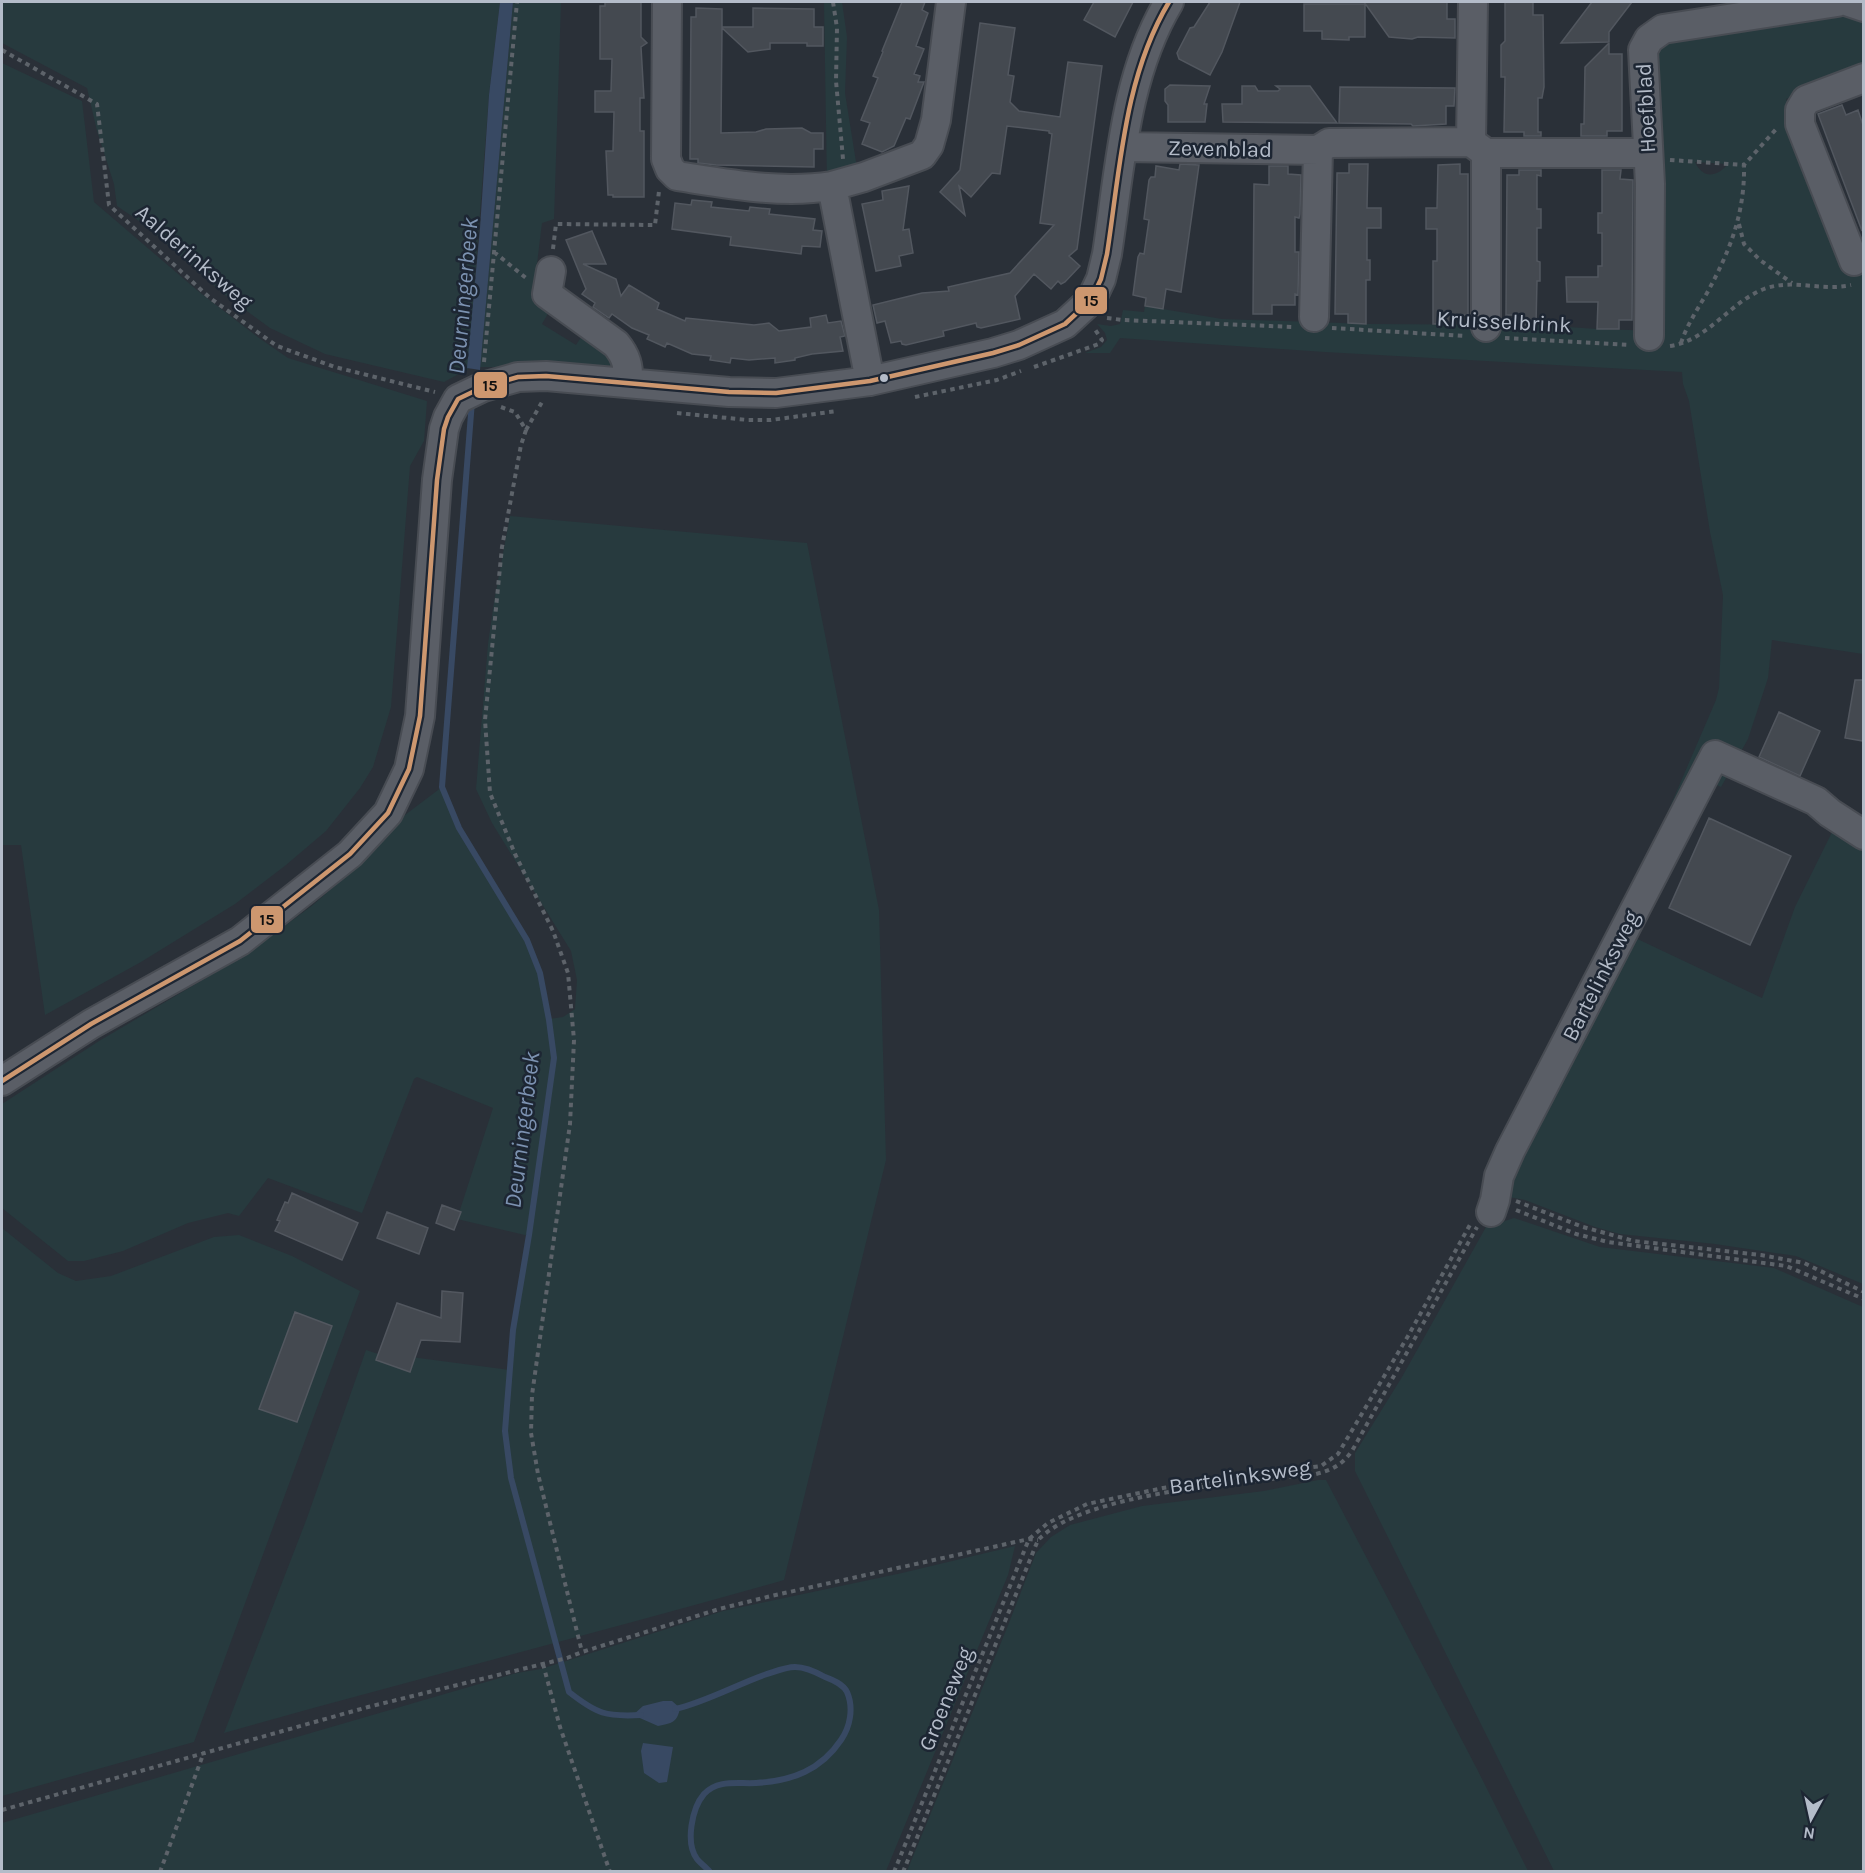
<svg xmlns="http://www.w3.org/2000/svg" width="1865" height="1873" viewBox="0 0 1865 1873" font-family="Karla,sans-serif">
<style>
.green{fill:#273a3e;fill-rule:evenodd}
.water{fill:#384963}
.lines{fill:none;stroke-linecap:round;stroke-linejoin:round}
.stream{stroke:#384963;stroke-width:6}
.building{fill:#444950;stroke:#52575f;stroke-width:1.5}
.minor-casing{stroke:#484c53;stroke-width:32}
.path{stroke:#5d636a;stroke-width:4;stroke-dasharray:4.5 4.5;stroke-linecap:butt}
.minor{stroke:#5a5e66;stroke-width:28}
.bus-1-casing{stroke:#1d2633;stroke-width:9}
.bus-1{stroke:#cd976f;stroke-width:4.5}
.bus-dot{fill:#b4bcc9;stroke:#1d2633;stroke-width:2}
.labels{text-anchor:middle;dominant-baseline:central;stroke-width:5;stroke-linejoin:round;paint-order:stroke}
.street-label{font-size:22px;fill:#b4bcc9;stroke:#1d2633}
.water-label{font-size:24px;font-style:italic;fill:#7c92b1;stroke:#1d2633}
.line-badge{stroke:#1d2633;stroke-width:2}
.pale-badge-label{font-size:16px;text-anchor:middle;font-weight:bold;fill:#111}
</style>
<rect width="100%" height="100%" fill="#2a3038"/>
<path class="green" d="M2,2H500L489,95L468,369L444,382L325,354L270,328L225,295L145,225L117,206L114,184L97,131L87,88L2,43Z
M513,2H561L554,219L542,223L533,296L550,310L542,324L576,345L585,331L608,347L614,368L480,367Z
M824,2H842L847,37L845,93L857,168L827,184Z
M1852,14L1863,19V71L1786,99L1850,270L1863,265V654L1772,640L1768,678L1748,739L1721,787L1700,777L1678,821L1666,816L1716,700L1719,688L1723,595L1710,532L1689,401L1683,384L1682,372L1325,352L1120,338L1110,353H1085L1101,347L1107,340L1105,333L1097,324L1111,326L1120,324L1123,310L1144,312L1145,306L1222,319L1370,324L1540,325L1597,329L1660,331L1655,53L1664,42ZM1695,162L1727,164V165C1716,178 1702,178 1695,162Z
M2,63L82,101L94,202L198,291L259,338L288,358L427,401L424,441L410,466L391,707L373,767L360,788L326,831L286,865L235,904L141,962L45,1015L21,845H2Z
M510,516L807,543L879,910L886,1160L784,1580C598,1633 410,1680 224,1733L307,1518L366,1350L408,1364L411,1357L510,1370L513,1330L529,1236L457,1219L493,1108L417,1077L414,1079L362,1213L268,1178L239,1216L228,1213L188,1223L123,1251L84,1261H68L2,1208V1104L99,1041L245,955L313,905L378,847L397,821L442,787L459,828L527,940L540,973L549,1019L563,1017L575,1009L577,980L571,951L492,823L476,789L488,644L494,602Z
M1836,824L1863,841V1284L1796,1256L1715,1244L1620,1234L1595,1227L1525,1200L1504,1196L1629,935L1762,998L1795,907Z
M1514,1218L1600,1247L1774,1268L1863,1307V1871H1554L1355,1471V1453L1402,1377L1486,1227Z
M2,1228L58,1273L76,1281L111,1276L214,1237L239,1235L292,1256L360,1291L194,1742L2,1796Z
M1318,1480H1326L1477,1769L1528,1871H907L1007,1628L1036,1553L1051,1537L1070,1525L1142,1506L1264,1491Z
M1015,1546L1008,1575L886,1871L2,1872V1823L517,1673L541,1669L723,1611L902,1573Z"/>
<path class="water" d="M500,2H513L480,370L467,368L480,228L489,95Z
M663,1701H672L680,1708C677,1723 672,1723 658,1726L633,1715L643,1706Z
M643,1743L673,1747L667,1782L659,1783L644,1773L641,1751Z"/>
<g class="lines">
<path class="stream" d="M472,401L442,787L459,828L527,940L540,973L549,1020L554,1058L529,1235L513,1330L505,1431L511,1478L569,1692C597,1714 606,1717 641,1715
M675,1709C703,1703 736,1685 764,1675C774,1672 785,1667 795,1667C805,1667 816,1672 825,1677C833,1680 843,1684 847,1692C854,1708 850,1727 841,1740C821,1770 792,1781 756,1783C738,1784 718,1779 704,1794C692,1808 685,1843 697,1859C700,1863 706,1867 710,1872"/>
</g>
<path class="building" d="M605,2H641V37L647,43L641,47L644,98H640V131H644V197H613V195H608L606,151H613L614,112H595V91H611L612,59H600V6H605Z
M902,2H925L922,10L928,13L916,46L924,49L914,74L920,76L918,82H924L910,119L906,118L894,146L882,152L862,144L870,123L861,120L878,78L873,76L883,52L882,51Z
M1094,2H1133L1115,37L1084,20Z
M1210,2H1240L1222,52L1210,75L1179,59L1177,53L1190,28L1194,27Z
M1364,2H1447V19H1455V38L1418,37L1412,39L1389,37Z
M1505,2H1533V15H1543L1544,87L1542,98H1538V132H1541V136H1524V132H1504L1505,77H1501V45L1505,41Z
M1592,2H1632L1609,32V42L1561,43Z
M1304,4H1365V37H1349V40L1322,39V31H1304Z
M696,8L722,9V27H753V8L814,9V27H823V46H807V43H770V49L748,52L722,28L721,133L756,132L766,129L802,128L811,133H823V149H814V167L716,165L698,163V159H690L691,17H696Z
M980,23L1015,28L1008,75L1014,76L1010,102L1019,111L1060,117L1068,62L1102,66L1077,249L1069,256L1080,266L1065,282L1061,284L1058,281L1051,289L1034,274L1015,296L1020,319L981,328L977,327L976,323L943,331L944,336L906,345L902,344L901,341L891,343L885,321L877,323L873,305L922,293L949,291L948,287L1010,273L1054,225L1040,223L1052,134L1049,133V131L1007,126L1000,174L992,173L971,197L959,186L965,215L940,192L960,170Z
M1609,43V54H1622V131H1607V136H1581V124H1584L1585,67Z
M1170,85L1210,86L1204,104H1207L1205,122H1168V105L1165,101V89Z
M1242,86H1255L1258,91H1278L1280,89L1276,86H1310L1337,123L1223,122L1222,104H1242Z
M1340,87L1455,88L1454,106H1446V124L1413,126L1411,124L1339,123Z
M1842,105L1846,115L1858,110L1863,125L1862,231L1818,114Z
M1180,164L1199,165L1181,292L1166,289L1163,309L1145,306L1146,298L1133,295L1138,257L1140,253L1144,254L1149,220L1144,219L1149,180L1151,177H1155L1156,166L1179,170Z
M1349,164H1368L1367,208H1381V228H1367V260H1370V280H1366V324L1348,323V314H1335L1337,173H1349Z
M1460,164V174H1468V315H1455V324H1433V261H1437V229H1426V208H1437L1438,165Z
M1269,166H1288V174L1301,175L1300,214L1299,218L1295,217V252H1299L1298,295L1295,294V305H1272V314H1253L1254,184L1269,185Z
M1519,170H1541V176L1537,175V209H1541V228H1537V261L1540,262V281H1537L1536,325H1518V315H1506L1507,175H1519Z
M1602,170H1621L1620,179L1633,180L1632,320H1619V329H1597L1598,302H1567L1566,277H1598V266H1602V233H1598V213H1602Z
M909,186L903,230L909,229L913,253L899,256L901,266L876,271L862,204L883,200L882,191Z
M692,200L712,202L711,207L749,211L750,207L770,209L769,214L815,219L813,230L822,231L820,247L802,246L801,254L730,245L731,237L672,229L675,203L691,205Z
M592,231L606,264H583L616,279L621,296L629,285L659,303L657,309L685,321L686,318L754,325L769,323L779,331L811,327L810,318L826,315L828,323L841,321L845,336L840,337L843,351L812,354L795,358V360L775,363V358L749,360L731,358L730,363L710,360L711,356L692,354L667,343L665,347L647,339L649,335L632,328L612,314L609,318L593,307L595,303L582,294L586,289L566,240Z
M1855,680H1863V741L1845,738Z
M1779,712L1820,731L1800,776L1759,757Z
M1709,818L1791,856L1750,945L1669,908Z
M292,1193L358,1223L342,1260L275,1231L280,1221L277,1220L285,1202L288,1203Z
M442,1205L461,1212L454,1230L436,1223Z
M387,1212L428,1228L419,1254L377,1238Z
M442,1291L463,1293L460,1342L421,1340L410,1372L376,1360L397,1303L441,1318Z
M295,1312L332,1326L297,1422L259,1409Z"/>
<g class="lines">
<defs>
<path id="minor" d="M667,2L666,159L670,169L677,176C729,184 780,194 832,186L870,381
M1849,2L1864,7
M1471,142L1473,2
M1123,147L1318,150L1329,143L1471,142L1486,153H1648
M832,186L864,177L922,155L929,145L936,120L951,2
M1854,261L1800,124V110L1806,100L1864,78
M551,271L547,294L616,344C626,356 629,366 628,383
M1314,317L1318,150
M1486,327V153
M1649,336L1650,184L1643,50L1649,39L1663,29L1837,2
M2,1081L91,1024L240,941L350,854L388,813L409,769L420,716L437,480L444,429L448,417L458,399L483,387L518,377L546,376L729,392L776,393L870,381L993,353L1019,345L1065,324L1091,300L1101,279L1107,254C1120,170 1124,77 1169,2
M1491,1212L1495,1200L1499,1176L1510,1151L1715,755L1816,801L1830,813L1864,835"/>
</defs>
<use href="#minor" class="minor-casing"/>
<path class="path" d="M833,2L837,28L836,81L843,159
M2,50L97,104L109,205L210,298L277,346L335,367L435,392
M1670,160L1744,165
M1739,224L1744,244L1760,260L1792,283
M553,249L556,224L655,225L659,191
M494,252L526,278
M1107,318L1123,320L1294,327
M1332,328L1465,336
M1505,338L1630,345
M1681,343C1687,325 1697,310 1707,293C1730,251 1745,213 1744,165L1778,127
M1670,346C1707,341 1730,302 1764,289C1793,278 1822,292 1851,285
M484,362L517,2
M1034,367L1099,344L1102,340L1094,328
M915,397L997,380L1021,371
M501,407L515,412L526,430L521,445L502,547L485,720L490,793L515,854L553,931L568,973L574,1040L570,1124L532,1395L531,1433L538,1474L582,1652
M677,413L748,420H771L837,411
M526,430L542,402
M1516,1201L1583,1227L1634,1241L1761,1255L1804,1263L1864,1292
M1516,1210L1576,1234L1608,1242L1786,1266L1864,1299
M543,1664L560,1727L610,1872
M2,1810L368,1707L567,1658L582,1652L719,1609L771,1596L1029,1539L1038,1540
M160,1872L204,1752
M894,1872L1029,1539L1048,1523L1087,1504L1163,1488L1321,1466L1338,1454L1408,1336L1471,1223
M903,1872L1038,1540C1086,1491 1247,1483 1316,1474C1332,1470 1342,1465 1352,1451L1477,1227"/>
<use href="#minor" class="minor"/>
<defs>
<path id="bus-1" d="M2,1081L91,1024L240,941L350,854L388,813L409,769L420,716L437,480L444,429L448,417L458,399L483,387L518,377L546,376L729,392L776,393L870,381L993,353L1019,345L1065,324L1091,300L1101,279L1107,254C1120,170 1124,77 1169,2"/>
</defs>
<use href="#bus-1" class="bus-1-casing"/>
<use href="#bus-1" class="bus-1"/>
</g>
<circle class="bus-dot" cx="884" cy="378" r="5"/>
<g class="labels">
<g class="street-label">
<text transform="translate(1646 108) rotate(-93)">Hoefblad</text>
<text transform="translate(1220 149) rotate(1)">Zevenblad</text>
<text transform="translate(194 257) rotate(41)">Aalderinksweg</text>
<text transform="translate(1504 322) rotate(3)">Kruisselbrink</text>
<text transform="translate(1601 976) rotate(-63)">Bartelinksweg</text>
<text transform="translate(1240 1477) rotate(-8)">Bartelinksweg</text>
<text transform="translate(946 1699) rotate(-68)">Groeneweg</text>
</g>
<g class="water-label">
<text transform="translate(463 296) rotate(-85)">Deurningerbeek</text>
<text transform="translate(522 1130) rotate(-83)">Deurningerbeek</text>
</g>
</g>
<g class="line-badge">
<rect x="1074" y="286" width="34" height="29" rx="6" fill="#cd976f"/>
<rect x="473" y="371" width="35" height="28" rx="6" fill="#cd976f"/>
<rect x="250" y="905" width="34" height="29" rx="6" fill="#cd976f"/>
</g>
<g class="pale-badge-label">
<text x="1091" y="306">15</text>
<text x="490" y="391">15</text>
<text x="267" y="925">15</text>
</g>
<rect width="1865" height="1873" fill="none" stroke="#b4bcc9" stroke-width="6"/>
<g transform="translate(1811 1819) rotate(188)" stroke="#1d2633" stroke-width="4.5" paint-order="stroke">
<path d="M0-4.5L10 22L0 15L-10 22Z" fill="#b4bcc9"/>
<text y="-9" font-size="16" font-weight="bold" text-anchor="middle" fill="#b4bcc9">N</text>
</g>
</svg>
